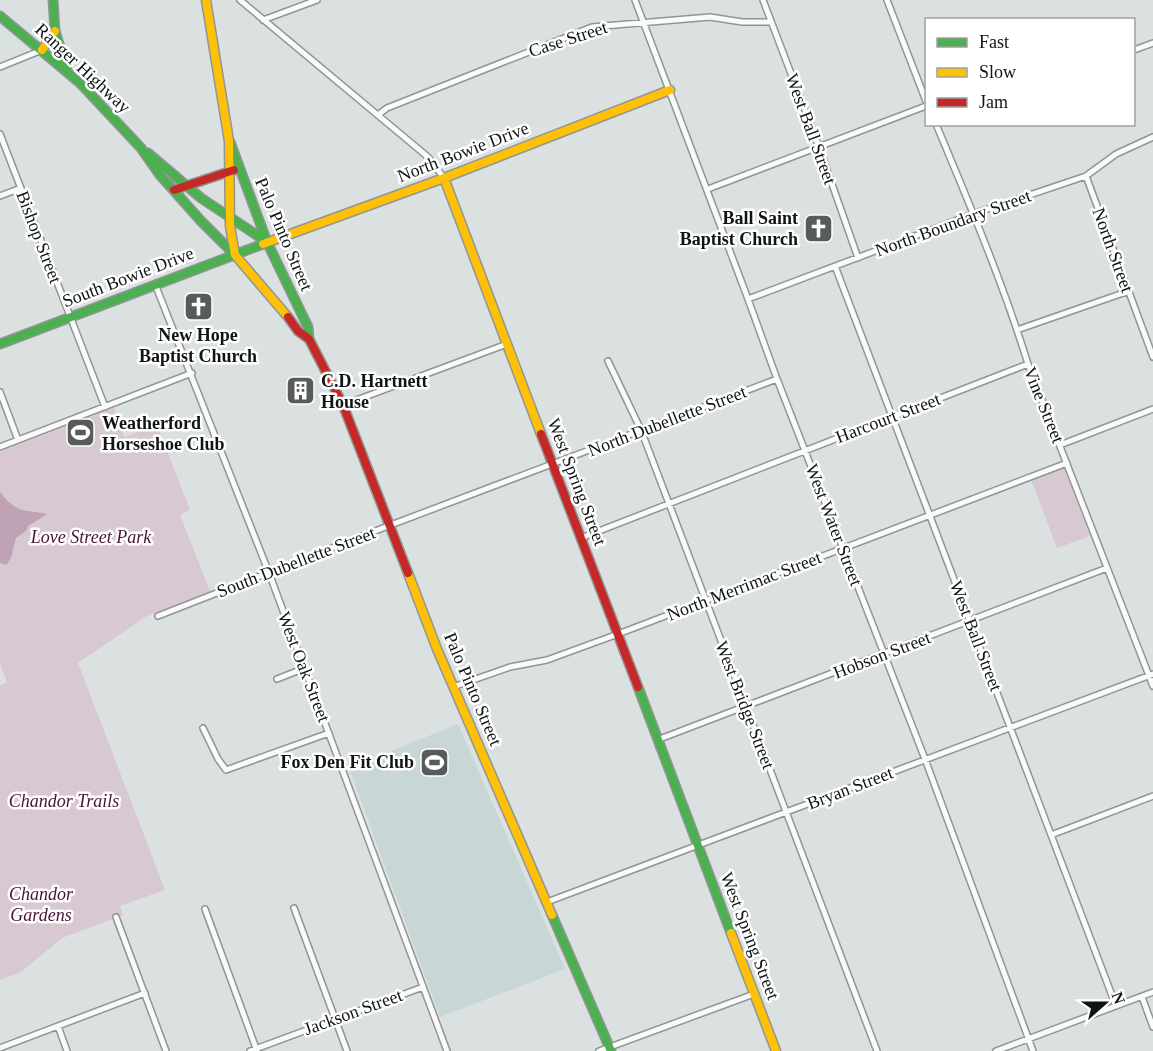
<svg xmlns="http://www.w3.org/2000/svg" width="1153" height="1051" viewBox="0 0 1153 1051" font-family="'Times New Roman',serif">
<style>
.built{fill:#c8d6d5}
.green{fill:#d7c8d2}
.water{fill:#c0a2b5}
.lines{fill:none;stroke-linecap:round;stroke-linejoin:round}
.street-casing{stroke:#919695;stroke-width:8}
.fast-casing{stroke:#919695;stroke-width:11}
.slow-casing{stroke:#919695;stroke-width:11}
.jam-casing{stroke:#919695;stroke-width:11}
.street{stroke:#fafafa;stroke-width:5}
.fast{stroke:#4caf50;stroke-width:8}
.slow{stroke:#ffc107;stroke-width:8}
.jam{stroke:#c62828;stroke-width:8}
.labels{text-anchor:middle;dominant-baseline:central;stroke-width:5;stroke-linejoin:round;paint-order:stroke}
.street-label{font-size:18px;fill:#101414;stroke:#fff}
.poi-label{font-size:18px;font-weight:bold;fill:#101414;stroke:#fff;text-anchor:end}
.park-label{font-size:18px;font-style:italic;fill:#4a123a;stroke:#fff}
</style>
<rect width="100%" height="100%" fill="#dbe0e0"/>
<path class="built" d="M458,724L565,969L440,1017L349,768Z"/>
<path class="green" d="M114,408L124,437L157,425L190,510L180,515L210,591L145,617L78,663L165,890L120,906L123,915L62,938L21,972L0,980V685L7,682L0,663V452Z
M1061,468L1065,470L1090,536L1057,548L1031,479Z"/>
<path class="water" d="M0,492C17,514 23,509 47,514L28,526L27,530L16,538L11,558L6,565L0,563Z"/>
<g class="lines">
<defs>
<path id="street" d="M240,0L428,157L444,178
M635,0L748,299L777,379L925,759L1033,1051
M763,0L819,147L858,258
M887,0L926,101
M263,20L317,0
M1134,50L1153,43
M0,67L42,50
M378,115L387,108L592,27L710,17L742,22H771
M936,124C969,203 1003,283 1028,364L1153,686
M0,134L105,407
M1086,176L1153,357
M708,189L926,106
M0,196L21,188
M835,266L1116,1006
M155,284L269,573L447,1051
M748,299L973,214L1086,176L1116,154L1153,137
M1017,330L1129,291
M608,361L641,430L877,1051
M0,392L18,440
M343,405L507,344
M1060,445L1153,409
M0,447L192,373
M581,538L1028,364
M158,616L388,526L777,379
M277,679L305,668
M453,687L510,667L547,660L618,634L1067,463
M203,728L218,759L226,770L329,733
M657,740L1107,568
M1051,835L1153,796
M547,902L1153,674
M294,908L347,1051
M205,909L257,1051
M116,917L166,1051
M1142,997L1153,1027
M58,1026L67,1051
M0,1048L145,993
M250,1051L423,987
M599,1051L754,994
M996,1051L1153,992"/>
<path id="fast" d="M53,0L55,31L67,70
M0,16L80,83L141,148L160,175L201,221L235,255
M230,142L267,242L308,327L309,339
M148,153L201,198L267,242
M0,344L263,244
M638,687L731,933
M552,915L611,1051"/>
<path id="slow" d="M206,0L229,141L230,226L235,255L288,317
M42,50L55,31
M444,178L541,434
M263,244L444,178L670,90
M408,573L437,649L552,915
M731,933L776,1051"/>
<path id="jam" d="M174,190L234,170
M288,317L298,331L309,339L343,405L408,573
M541,434L638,687"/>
</defs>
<use href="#street" class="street-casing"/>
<use href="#fast" class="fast-casing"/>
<use href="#slow" class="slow-casing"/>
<use href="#jam" class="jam-casing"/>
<use href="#street" class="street"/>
<use href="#fast" class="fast"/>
<use href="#slow" class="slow"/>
<use href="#jam" class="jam"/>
</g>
<defs>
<symbol id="church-square" viewBox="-11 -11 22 22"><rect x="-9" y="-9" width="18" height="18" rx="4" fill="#575b5b" stroke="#fff"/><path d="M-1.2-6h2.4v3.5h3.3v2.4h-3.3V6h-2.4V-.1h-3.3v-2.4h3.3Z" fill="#fff"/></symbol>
<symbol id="building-square" viewBox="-11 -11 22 22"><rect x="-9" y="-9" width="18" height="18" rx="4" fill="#575b5b" stroke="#fff"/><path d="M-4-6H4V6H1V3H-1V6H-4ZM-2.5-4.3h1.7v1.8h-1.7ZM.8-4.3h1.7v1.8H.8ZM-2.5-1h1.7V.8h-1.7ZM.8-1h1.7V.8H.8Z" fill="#fff"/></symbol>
<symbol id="stadium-square" viewBox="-11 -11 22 22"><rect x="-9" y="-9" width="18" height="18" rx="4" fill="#575b5b" stroke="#fff"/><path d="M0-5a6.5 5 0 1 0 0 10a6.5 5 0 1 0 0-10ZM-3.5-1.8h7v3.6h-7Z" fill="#fff"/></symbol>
</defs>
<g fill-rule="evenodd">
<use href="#church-square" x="802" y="212" width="33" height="33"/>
<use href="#church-square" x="182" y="290" width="33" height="33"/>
<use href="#building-square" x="284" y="374" width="33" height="33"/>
<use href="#stadium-square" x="64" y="416" width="33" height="33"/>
<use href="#stadium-square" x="418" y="746" width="33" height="33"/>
</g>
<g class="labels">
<g class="street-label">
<text transform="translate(568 39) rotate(-18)">Case Street</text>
<text transform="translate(83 68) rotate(43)">Ranger Highway</text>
<text transform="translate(811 129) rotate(70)">West Ball Street</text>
<text transform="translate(463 152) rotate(-21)">North Bowie Drive</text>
<text transform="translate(953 223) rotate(-20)">North Boundary Street</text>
<text transform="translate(284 234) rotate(67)">Palo Pinto Street</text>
<text transform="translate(39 237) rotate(69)">Bishop Street</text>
<text transform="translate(1113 250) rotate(70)">North Street</text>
<text transform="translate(128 277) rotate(-21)">South Bowie Drive</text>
<text transform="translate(1044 405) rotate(68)">Vine Street</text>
<text transform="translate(888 418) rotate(-21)">Harcourt Street</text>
<text transform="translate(667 421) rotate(-21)">North Dubellette Street</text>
<text transform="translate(577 482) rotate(69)">West Spring Street</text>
<text transform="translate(834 525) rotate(69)">West Water Street</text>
<text transform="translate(296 562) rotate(-21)">South Dubellette Street</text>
<text transform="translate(744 586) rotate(-21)">North Merrimac Street</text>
<text transform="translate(976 636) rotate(69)">West Ball Street</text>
<text transform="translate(882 655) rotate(-21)">Hobson Street</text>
<text transform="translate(304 667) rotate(69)">West Oak Street</text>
<text transform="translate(473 689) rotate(67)">Palo Pinto Street</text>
<text transform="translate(745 705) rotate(69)">West Bridge Street</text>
<text transform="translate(850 788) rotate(-21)">Bryan Street</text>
<text transform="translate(750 936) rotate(69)">West Spring Street</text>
<text transform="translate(353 1012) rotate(-20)">Jackson Street</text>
</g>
<g class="poi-label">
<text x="798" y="218">Ball Saint<tspan x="798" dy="21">Baptist Church</tspan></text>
<text x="198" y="335" text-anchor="middle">New Hope<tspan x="198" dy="21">Baptist Church</tspan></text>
<text x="321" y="381" text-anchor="start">C.D. Hartnett<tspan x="321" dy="21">House</tspan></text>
<text x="102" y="423" text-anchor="start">Weatherford<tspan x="102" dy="21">Horseshoe Club</tspan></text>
<text x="414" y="762">Fox Den Fit Club</text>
</g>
<g class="park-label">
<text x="91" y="537">Love Street Park</text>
<text x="64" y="801">Chandor Trails</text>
<text x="41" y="894">Chandor<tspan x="41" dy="21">Gardens</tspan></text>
</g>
</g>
<rect x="925" y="18" width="210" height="108" fill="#ffffff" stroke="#9fa1a1" stroke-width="1.5"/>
<rect x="937" y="38" width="30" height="9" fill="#4caf50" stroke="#9fa1a1" stroke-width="1.5"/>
<text x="979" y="48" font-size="18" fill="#101414">Fast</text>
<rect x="937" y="68" width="30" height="9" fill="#ffc107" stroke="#9fa1a1" stroke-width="1.5"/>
<text x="979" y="78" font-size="18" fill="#101414">Slow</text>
<rect x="937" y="98" width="30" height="9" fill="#c62828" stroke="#9fa1a1" stroke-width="1.5"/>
<text x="979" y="108" font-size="18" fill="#101414">Jam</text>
<g transform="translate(1105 1003) rotate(69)" stroke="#ffffff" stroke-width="4.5" paint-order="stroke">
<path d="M0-4.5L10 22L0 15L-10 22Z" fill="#101414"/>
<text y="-9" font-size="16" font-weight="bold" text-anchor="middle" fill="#101414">N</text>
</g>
</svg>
